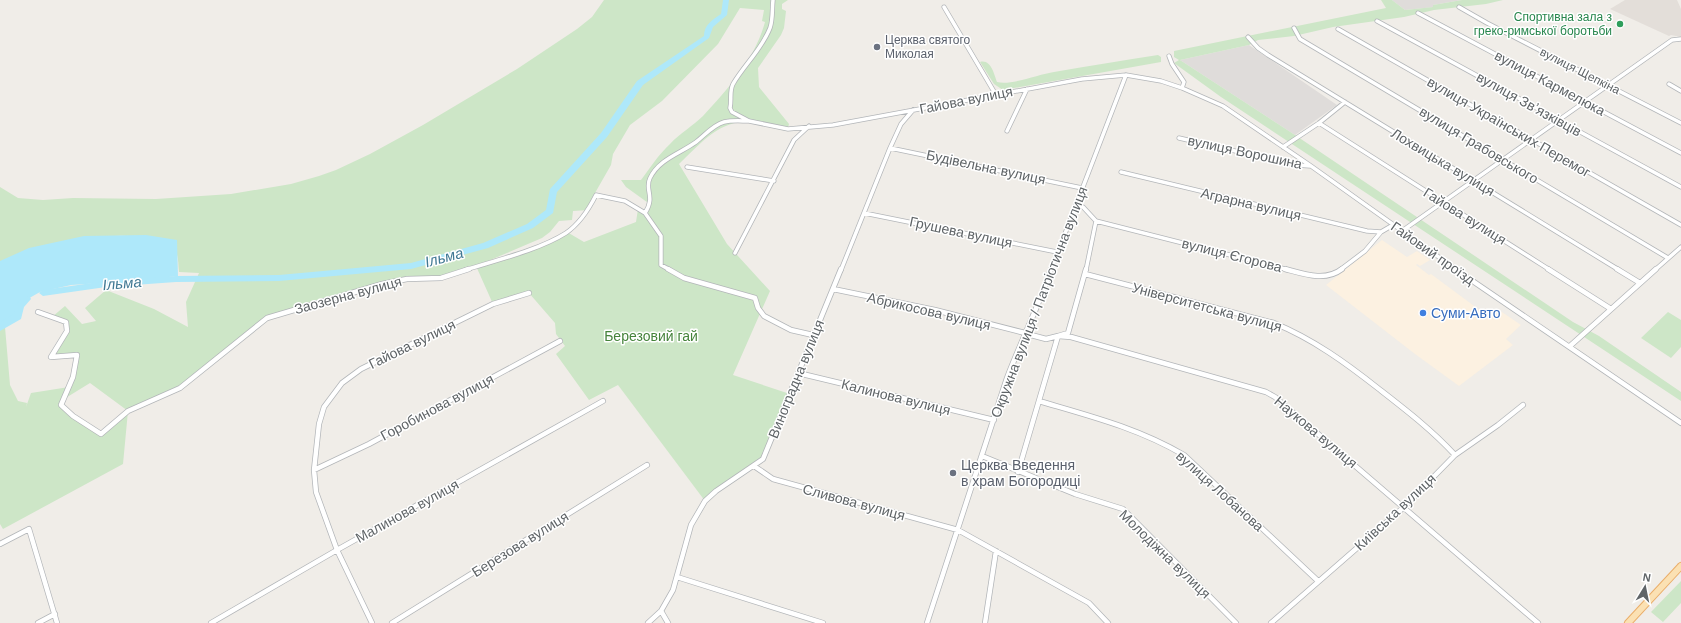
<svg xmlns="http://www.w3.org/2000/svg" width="1681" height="623" viewBox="0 0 1681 623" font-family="Arial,sans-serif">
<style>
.commercial{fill:#fcf1e1}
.industrial{fill:#dfdcda}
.education{fill:#e3ded9}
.green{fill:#cde6c7;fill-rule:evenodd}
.water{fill:#aee8fa}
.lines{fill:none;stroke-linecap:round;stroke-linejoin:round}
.river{fill:#aee8fa;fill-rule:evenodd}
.street-far1-casing{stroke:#b3b6b9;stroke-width:5}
.street-casing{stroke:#b3b6b9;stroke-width:6}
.primary-casing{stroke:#eaad68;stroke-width:8}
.street-far1{stroke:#fff;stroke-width:3.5}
.street{stroke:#fff;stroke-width:4.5}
.primary{stroke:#fbe1b3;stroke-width:6}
.leisure-dot{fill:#2e9e5b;stroke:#fff;stroke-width:1.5}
.worship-dot{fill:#6b7280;stroke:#fff;stroke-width:1.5}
.shop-dot{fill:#3f7fe0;stroke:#fff;stroke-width:1.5}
.labels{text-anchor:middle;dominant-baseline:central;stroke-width:3;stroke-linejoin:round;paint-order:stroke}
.far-leisure-label{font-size:12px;fill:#27864d;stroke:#fff;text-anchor:end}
.far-worship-label{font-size:12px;fill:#5b616d;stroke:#fff;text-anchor:start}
.far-street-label{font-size:12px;fill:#5f6467;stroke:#fff}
.street-label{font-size:14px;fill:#5f6467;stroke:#fff}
.shop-label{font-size:14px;fill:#366cbe;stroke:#fff;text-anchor:start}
.park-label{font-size:14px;fill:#45833b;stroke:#fff}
.worship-label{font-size:14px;fill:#5b616d;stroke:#fff;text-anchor:start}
.water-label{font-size:15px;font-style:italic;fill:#407893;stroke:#fff}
</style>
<rect width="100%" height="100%" fill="#f0ede8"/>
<path class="commercial" d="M1382,240L1407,257L1417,251L1430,260L1420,266L1417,264L1416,265L1429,275L1431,274L1489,317L1499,310L1521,325L1506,339L1513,345L1459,386L1415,354L1326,285Z"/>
<path class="industrial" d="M1392,0H1462L1433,5L1434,7L1405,10Z
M1249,45L1337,105L1295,135L1180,60Z"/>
<path class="education" d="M1625,0H1677L1681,9V37L1671,35L1669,36L1610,9Z"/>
<path class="green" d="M604,0H788L782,4V9L786,11L784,28L781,35L758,68L759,87L789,124L787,131C774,128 760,123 747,122C719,120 698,146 679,164L727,244L770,291L733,375L790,394L763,459L705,501L618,385L589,400L556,354L565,346L556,334L555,323L529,293L493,304L476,266L441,278L382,284L267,318L180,388L128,411L123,464L3,529L0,524V330L5,327L10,385L18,401L27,403L26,407L31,393L69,387L77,355L51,357L67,331L66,322L52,317L65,306L82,324L96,321L85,308L106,290L154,309L188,327L186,302L199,273L179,272C178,263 179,252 172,246C169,242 160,242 155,240C103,226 50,249 0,263V187L18,198L43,200L73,198L156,199L231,194L291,184L319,176L336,170L370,154L423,125L517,69L577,29L592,17ZM740,8L764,10L762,21L765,22C755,59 728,89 703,116C693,126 680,133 670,144C659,154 650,168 641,180H621L626,187L651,205L645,213L638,209L636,222L584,242L567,232L521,253L481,264L542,238L550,232L559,221L572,220L573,211L589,210L596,195L595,193L611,165L613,154L630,125L662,101L718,44ZM90,383L128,411L101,434L62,405L64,399Z
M1381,0H1392L1405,10L1433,7V5L1462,0H1503L1486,4L1434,10L1404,17L1333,27L1294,36L1258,40L1249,45L1180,60L1295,135L1573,322L1599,336L1681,392V401L1221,97L1174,63L1179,60L1174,57V51L1386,8Z
M1158,55L1161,57V62L1003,90L994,84L980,62C991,59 994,74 997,82C1011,86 1039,74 1054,72C1089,66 1124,60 1158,55Z
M1668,312L1681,320V347L1671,358L1641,338Z
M1681,581V603L1663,622L1651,612Z"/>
<path class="water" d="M146,235L177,240L178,276L132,281L71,285L40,292L17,305L21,311L0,326V261L29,248L84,236Z"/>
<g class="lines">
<path class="river" d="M723,0H729L727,15L713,27L709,38L643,85L607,137L557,192L553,213L533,228L488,248L411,269L279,281L176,282L106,287L43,296L39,293L43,290L106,281L176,276L279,275L411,263L483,243L527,224L546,210L550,189L601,133L637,81L704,36C704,25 712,20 721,14Z
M27,296L30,297L31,299L24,307L21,319L0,331V322L14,314C16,306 18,298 27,296Z"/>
<defs>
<path id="street-far1" d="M773,0C772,9 773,20 770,28C762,49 744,65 733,84C729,92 732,100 730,108L732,112L749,121L788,129L833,125L1082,79L1126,75L1161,81L1182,88L1223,106L1311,166L1457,270
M944,7L996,95
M1459,7L1487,23L1681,123
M1418,13L1681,153
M1377,21L1681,187
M1294,28L1300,39L1668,258
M1338,29L1681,225
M1248,37L1258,48L1268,55L1619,270
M1169,56L1172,64L1184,82L1182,88
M1669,84L1681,91
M1319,123L1550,270
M1007,131L1027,89
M1179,138L1296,165L1310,166
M1283,147L1319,123L1345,102
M890,148L1082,188
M687,167L774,181
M1121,172L1367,231L1381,232
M1076,204L1083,207L1096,221L1289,270
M645,213L661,236V265L670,270
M864,213L1057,252
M1402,231L1672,40L1681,39
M735,253L794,140L809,126
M465,270C497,260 539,250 566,233C579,224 589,209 596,195L625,201L645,213C656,196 644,190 650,178C659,159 681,153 696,142C705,135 713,125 724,122C732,120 741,121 749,121
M841,270L890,148L901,124L913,110
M1051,270L1126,75
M1086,270L1096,221
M1340,270L1365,251L1381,232L1393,225
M1655,270L1681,247"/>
<path id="street" d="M668,269L684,278L755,298L758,308L764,316L791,330L813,335
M1285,269C1304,274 1325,282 1342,269
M1455,269L1681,423
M1548,269L1611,309
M1617,269L1640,283
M1085,274L1274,323C1313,339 1346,363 1379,389C1406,410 1432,430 1455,455
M833,289L935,310L1025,333
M38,312L66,322L67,331L51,357L77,355L73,377L61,405L73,416L101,434L128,411L180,388L267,318L382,284L407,279L441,278L469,269
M1031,335L1046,339L1058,336L1071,337L1266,392L1275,397L1538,623
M1570,346L1656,269
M798,373L994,420
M1039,401C1090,416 1138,428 1184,455L1318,581
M982,456L1075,494L1123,509L1236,623
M754,466L773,479L958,530L1089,603L1108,623
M314,470L369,444L560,341
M1018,472L1058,336L1068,333L1086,269
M0,544L29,529L57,623
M677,577L823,623
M661,611L668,623
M38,623L55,614
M211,623L337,550L603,401
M372,623L337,550L316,492L314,470L319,424L324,407L342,383L361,369L493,304L529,293
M392,623L647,465
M648,623L661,611L673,590L691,525L705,501L716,491L763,459L841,269
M927,623L1007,378C1021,341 1039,306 1051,269
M985,623L996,551
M1271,623L1404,507L1455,455L1498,425L1523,405"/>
<path id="primary" d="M1628,623L1681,566"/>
</defs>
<use href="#street-far1" class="street-far1-casing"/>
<use href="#street" class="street-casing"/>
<use href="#primary" class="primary-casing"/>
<use href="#street-far1" class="street-far1"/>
<use href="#street" class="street"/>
<use href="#primary" class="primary"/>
</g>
<circle class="leisure-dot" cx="1620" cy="24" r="4"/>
<g class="worship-dot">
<circle cx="877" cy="47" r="4"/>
<circle cx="953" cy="473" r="4"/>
</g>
<circle class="shop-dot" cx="1423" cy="313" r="4"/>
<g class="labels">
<g class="far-leisure-label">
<text x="1612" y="17">Спортивна зала з<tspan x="1612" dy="14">греко-римської боротьби</tspan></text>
</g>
<g class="far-worship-label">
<text x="885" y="40">Церква святого<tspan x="885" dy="14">Миколая</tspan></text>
</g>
<g class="far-street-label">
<text transform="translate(1580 71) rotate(27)">вулиця Щепкіна</text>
</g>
<g class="street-label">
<text transform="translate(1550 83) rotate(28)">вулиця Кармелюка</text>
<text transform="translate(966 100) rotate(-11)">Гайова вулиця</text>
<text transform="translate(1529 104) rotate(29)">вулиця Звʼязківців</text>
<text transform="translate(1509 127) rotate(30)">вулиця Українських Перемог</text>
<text transform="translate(1479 145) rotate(31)">вулиця Грабовського</text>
<text transform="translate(1245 152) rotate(12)">вулиця Ворошина</text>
<text transform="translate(1443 162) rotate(31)">Лохвицька вулиця</text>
<text transform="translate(986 167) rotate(12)">Будівельна вулиця</text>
<text transform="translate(1251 204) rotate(13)">Аграрна вулиця</text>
<text transform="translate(1465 216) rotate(32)">Гайова вулиця</text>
<text transform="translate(961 232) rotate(12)">Грушева вулиця</text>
<text transform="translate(1433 253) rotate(35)">Гайовий проїзд</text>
<text transform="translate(1232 255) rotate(14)">вулиця Єгорова</text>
<text transform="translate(348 295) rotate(-15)">Заозерна вулиця</text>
<text transform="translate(1039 302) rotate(-69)">Окружна вулиця / Патріотична вулиця</text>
<text transform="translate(1207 307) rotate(15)">Університетська вулиця</text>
<text transform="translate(929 311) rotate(13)">Абрикосова вулиця</text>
<text transform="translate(412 344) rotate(-26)">Гайова вулиця</text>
<text transform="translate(796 379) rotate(-68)">Виноградна вулиця</text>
<text transform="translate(896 397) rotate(14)">Калинова вулиця</text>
<text transform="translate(437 407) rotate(-28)">Горобинова вулиця</text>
<text transform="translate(1316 432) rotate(40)">Наукова вулиця</text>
<text transform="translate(1220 491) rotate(42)">вулиця Лобанова</text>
<text transform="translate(854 502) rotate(15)">Сливова вулиця</text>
<text transform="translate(407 511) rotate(-29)">Малинова вулиця</text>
<text transform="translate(1395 512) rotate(-43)">Київська вулиця</text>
<text transform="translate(520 544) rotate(-32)">Березова вулиця</text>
<text transform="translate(1165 554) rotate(44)">Молодіжна вулиця</text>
</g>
<g class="shop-label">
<text x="1431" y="313">Суми-Авто</text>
</g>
<g class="park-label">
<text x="651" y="336">Березовий гай</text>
</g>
<g class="worship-label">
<text x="961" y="465">Церква Введення<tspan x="961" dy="16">в храм Богородиці</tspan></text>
</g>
<g class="water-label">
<text transform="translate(444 257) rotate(-15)">Ільма</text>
<text transform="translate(122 283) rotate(-5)">Ільма</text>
</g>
</g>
<g transform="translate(1645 587) rotate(10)" stroke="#ffffff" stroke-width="3" paint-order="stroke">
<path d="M0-3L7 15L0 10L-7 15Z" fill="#5f6467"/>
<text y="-6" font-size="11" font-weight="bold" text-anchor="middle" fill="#5f6467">N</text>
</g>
</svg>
